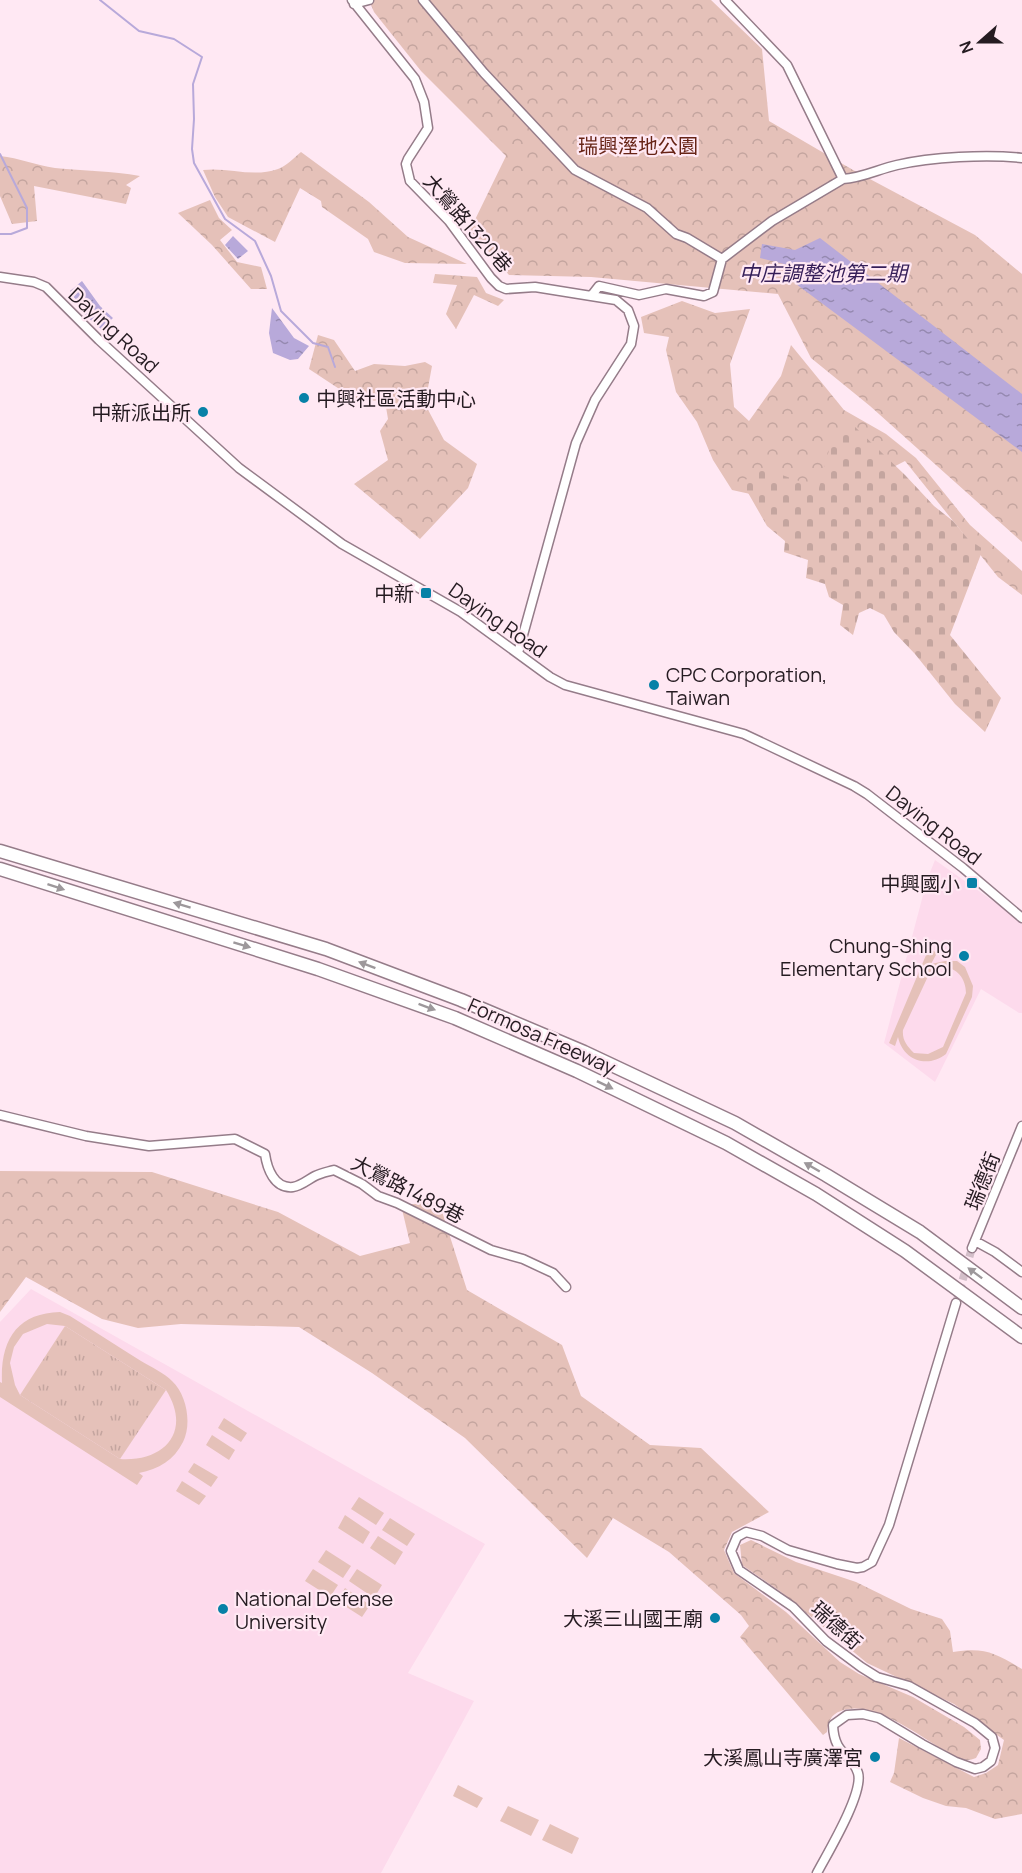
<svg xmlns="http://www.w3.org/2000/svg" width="1022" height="1873" viewBox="0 0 1022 1873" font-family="Manrope,'Noto Sans TC',sans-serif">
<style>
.built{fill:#fddaec}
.grass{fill:url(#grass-tufts)}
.forest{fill:url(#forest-crowns)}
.cemetery{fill:url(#cemetery-stones)}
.garden{fill:#e5c1b9;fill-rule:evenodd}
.water{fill:url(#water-ripples)}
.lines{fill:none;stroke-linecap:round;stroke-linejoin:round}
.stream{stroke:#b8a9da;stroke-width:2}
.minor-tunnel{stroke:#d3bfc9;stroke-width:8;stroke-dasharray:8 4;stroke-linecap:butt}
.minor-casing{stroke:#957c89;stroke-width:11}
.highway-casing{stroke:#957c89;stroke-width:15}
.minor{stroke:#fff;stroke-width:8}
.highway{stroke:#fff;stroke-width:12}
.oneway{fill:#9d989b}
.poi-dot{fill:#0781a7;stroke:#ffe8f3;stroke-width:2}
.labels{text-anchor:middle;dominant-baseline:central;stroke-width:4.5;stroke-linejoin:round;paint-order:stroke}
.park-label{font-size:20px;fill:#672416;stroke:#ffe8f3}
.street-label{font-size:20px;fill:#251b21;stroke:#ffe8f3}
.poi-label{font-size:20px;fill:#251b21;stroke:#ffe8f3;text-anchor:end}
.water-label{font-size:21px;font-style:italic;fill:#351e58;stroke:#ffe8f3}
</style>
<defs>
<pattern id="grass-tufts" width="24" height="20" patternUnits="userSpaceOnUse" patternTransform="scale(1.5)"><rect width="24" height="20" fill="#e5c1b9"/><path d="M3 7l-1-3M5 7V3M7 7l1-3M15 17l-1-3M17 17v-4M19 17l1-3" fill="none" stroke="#c4a59f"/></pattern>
<pattern id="forest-crowns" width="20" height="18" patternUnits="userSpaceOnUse" patternTransform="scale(1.5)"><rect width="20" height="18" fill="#e5c1b9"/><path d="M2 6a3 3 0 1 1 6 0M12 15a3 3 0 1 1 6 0" fill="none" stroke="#c4a59f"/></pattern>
<pattern id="cemetery-stones" width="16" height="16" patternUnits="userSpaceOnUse" patternTransform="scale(1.5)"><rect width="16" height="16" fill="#e5c1b9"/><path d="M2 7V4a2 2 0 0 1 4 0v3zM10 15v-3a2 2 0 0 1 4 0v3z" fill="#c4a59f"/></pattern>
<pattern id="water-ripples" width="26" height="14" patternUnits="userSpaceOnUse" patternTransform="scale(1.5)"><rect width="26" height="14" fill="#b8a9da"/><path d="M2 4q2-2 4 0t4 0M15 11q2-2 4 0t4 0" fill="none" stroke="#9589b0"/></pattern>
</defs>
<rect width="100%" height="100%" fill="#ffe8f3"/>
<path class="built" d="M935,860L1010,913L1022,924V1013H1019L981,989L935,1082L884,1043L927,880Z
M31,1289L485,1544L408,1673L474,1701L381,1873H0V1322Z"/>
<path class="grass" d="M65,1326L166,1390L120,1459L20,1395Z"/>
<path class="forest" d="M369,0H711L762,49L769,121L853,170L975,235L1022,274V542L870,406L811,358L778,294L591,277L509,275L470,230L506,156L421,71L374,12Z
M301,152L369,202L408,237L467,264L405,263L374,252L368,239L322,207L321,201L300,188L275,242L228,217L215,197L203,170C229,167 253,178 278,169C286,166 294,158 301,152Z
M0,156C19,158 36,165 55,168C84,171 112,171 140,176L126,185L131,188L126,204L34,186L37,221L12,224L0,196Z
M210,200L219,218L232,230L220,240L237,262L261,267L267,289H251L212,245L178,213Z
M435,274L477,277L486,293L504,300L498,306L474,295L456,329L446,314L457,285L433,283Z
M682,301L715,313L750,309L730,364L734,407L749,421L781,376L791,345L844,410L886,434L916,458L970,525L1022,571V595L998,577L905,461L872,478L830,517L778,500L732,490L713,460L697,422L676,392L666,350L669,337L644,333L641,317Z
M318,335L334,340L355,371L374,364L405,366L425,362L432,366L425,404L444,440L477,464L468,488L420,539L354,484L388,460L380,431L388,419L385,401L356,400L309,369Z
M0,1171L152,1172L278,1212L360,1256L410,1243L401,1205L439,1202L467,1290L562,1345L581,1396L650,1445L701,1448L769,1512L732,1532L724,1550L734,1573L786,1612L840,1662L859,1674L913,1697L964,1727L980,1740L981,1749L976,1758C973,1759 970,1760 967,1760C960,1760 949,1753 942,1749C916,1734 872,1699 841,1711C831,1714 828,1722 827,1732L823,1735L740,1637L749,1626L741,1615L669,1552L613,1518L587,1558L465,1438L372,1373L299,1327L181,1324L138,1328L102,1319L26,1277L0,1312Z
M751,1540L796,1562L856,1582L911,1609L942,1619L950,1631L953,1652C985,1647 995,1653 1022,1669V1814L995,1819L966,1808L946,1806L923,1798L890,1782L894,1773L899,1738L974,1777L986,1773L998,1765L1004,1740L954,1704L867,1663L781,1592L742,1565L740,1545Z"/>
<path class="cemetery" d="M854,426L905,475L934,506L953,521L968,539L983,549L950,635L1001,698L985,732L955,704L915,654L894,632L884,615L870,608L859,613L853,635L840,625L843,605L829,597L825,584L806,578L808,560L784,552L785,541L767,526L743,484L756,466L819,488L833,435Z"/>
<path class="garden" d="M929,948L937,953L931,964L945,961H957L965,967L973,986L972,997L946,1054C927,1069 903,1060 898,1037L895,1046L889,1043ZM942,967C957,967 966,979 966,993L943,1047L928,1054L914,1053C907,1046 902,1040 903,1030L930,972Z
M60,1312L70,1316C94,1331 117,1346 141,1361C151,1367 164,1373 172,1381C187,1395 192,1424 183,1442C174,1460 159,1469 139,1473L143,1476L137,1485L0,1397V1382L2,1383C0,1339 18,1313 60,1312ZM47,1324L65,1326L166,1390C192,1431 165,1462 120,1459L20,1395L15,1385L10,1363L14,1347L23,1334Z
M224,1418L247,1433L241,1442L218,1428Z
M212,1435L235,1450L229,1460L206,1445Z
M194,1463L218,1477L211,1487L188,1472Z
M182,1481L206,1496L199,1505L176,1491Z
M359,1497L384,1513L376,1525L351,1509Z
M345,1515L370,1532L363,1544L338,1528Z
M390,1518L415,1534L407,1546L382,1530Z
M378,1536L403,1552L395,1565L370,1548Z
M326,1550L351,1566L343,1578L318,1562Z
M313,1569L338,1585L330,1597L305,1581Z
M357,1569L382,1585L374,1598L349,1581Z
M345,1588L370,1605L362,1617L337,1601Z
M458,1785L483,1798L477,1808L453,1796Z
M508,1806L539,1820L531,1836L500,1821Z
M550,1824L579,1838L572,1854L542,1840Z"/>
<path class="water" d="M233,236L248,251L238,259L225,245Z
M820,238L1022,394V452L796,284L792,266L760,258L762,244L795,250Z
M82,281L100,306L113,318L101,329L86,316L70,291Z
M272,308L294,338L309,346L298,359L290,360L273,353L269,333Z"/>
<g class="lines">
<path class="stream" d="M100,0L139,31L174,39L202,57L193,84L194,119L192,149L194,163L225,219L255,241L271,276L281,311L313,343L328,347L335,367
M0,154L27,208V228L11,234H0"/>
<path class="minor-tunnel" d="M956,1303L972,1248"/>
<defs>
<path id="minor" d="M352,0L415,79L424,102L428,128L408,159L406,164L410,181L449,221L491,278L499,286L506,289L535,287L616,300L628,310L634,326L631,344L595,400L576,443L518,653
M423,0L484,73L575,170L647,208L676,234L687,238L722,259
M725,0L787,65L843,179
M354,4L369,0
M0,277L34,282L46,287L99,340L239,468L342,544L461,612L550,677L565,685L744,734L854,786L867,794L963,868L1022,918
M592,295L599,286L639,295L666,289L704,296L713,292L722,259L772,221L843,179C862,178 879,169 897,165C931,157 987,154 1022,158
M0,1115L86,1136L149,1146L235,1139L265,1154C267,1168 274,1189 293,1187C301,1186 309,1179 315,1176C321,1173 327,1172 334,1170L362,1184L378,1196L397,1203L491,1250L523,1259L553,1273L566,1287
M975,1241L995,1252L1022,1272
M972,1248L1022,1126
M817,1873C827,1854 864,1793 858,1773C852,1753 834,1756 833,1725L847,1715L863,1714L879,1718L922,1744L956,1762L975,1769L983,1767L991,1761L995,1748L992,1737L975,1723L909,1686L877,1677L861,1667L826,1641L793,1607L739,1570L731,1551L737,1537L746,1532L762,1536L788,1550L837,1564L857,1568L863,1567L872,1562L889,1525L956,1303"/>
<path id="highway" d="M0,851L326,949L461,1000L584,1052L735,1123L826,1175L920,1232L1022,1308
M0,869L318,969L455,1018L577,1071L726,1143L816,1194L905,1251L1022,1337"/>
</defs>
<use href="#minor" class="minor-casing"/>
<use href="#highway" class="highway-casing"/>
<use href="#minor" class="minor"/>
<use href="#highway" class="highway"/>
</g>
<defs><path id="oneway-solid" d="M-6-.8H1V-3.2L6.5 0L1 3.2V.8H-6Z" transform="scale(1.5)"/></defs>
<g class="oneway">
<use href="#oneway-solid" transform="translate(56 887) rotate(18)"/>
<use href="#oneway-solid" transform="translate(182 905) rotate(-163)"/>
<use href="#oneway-solid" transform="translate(242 945) rotate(17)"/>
<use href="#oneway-solid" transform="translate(367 965) rotate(-159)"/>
<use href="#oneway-solid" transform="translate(427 1007) rotate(20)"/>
<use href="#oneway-solid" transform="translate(605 1085) rotate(26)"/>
<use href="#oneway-solid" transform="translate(812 1167) rotate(-150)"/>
<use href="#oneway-solid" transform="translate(975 1273) rotate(-143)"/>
</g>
<g class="poi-dot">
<circle cx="304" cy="398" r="6"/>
<circle cx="203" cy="412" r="6"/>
<rect x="420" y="587" width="12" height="12" rx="3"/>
<circle cx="654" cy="685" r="6"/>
<rect x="966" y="877" width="12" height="12" rx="3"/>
<circle cx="964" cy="956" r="6"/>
<circle cx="223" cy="1609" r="6"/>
<circle cx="715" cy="1618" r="6"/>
<circle cx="875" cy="1757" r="6"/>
</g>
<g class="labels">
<g class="park-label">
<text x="638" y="145">瑞興溼地公園</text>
</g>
<g class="street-label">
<text transform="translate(468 223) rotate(49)">大鶯路1320巷</text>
<text transform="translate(114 330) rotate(43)">Daying Road</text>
<text transform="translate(498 620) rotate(35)">Daying Road</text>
<text transform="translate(934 825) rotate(38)">Daying Road</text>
<text transform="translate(542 1036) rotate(24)">Formosa Freeway</text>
<text transform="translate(982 1181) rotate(-68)">瑞德街</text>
<text transform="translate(408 1189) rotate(27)">大鶯路1489巷</text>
<text transform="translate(837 1625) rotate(42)">瑞德街</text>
</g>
<g class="poi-label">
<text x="316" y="398" text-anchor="start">中興社區活動中心</text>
<text x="191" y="412">中新派出所</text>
<text x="414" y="593">中新</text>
<text x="666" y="674" text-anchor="start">CPC Corporation,<tspan x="666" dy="23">Taiwan</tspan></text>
<text x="960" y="883">中興國小</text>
<text x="952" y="945">Chung-Shing<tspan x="952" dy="23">Elementary School</tspan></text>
<text x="235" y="1598" text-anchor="start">National Defense<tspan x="235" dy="23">University</tspan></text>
<text x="703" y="1618">大溪三山國王廟</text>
<text x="863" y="1757">大溪鳳山寺廣澤宮</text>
</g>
<g class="water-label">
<text x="823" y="273">中庄調整池第二期</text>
</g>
</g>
<g transform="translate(980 42) rotate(249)" stroke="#ffe8f3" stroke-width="4.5" paint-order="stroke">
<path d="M0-4.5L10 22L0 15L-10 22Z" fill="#251b21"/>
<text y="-9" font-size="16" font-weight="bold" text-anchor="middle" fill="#251b21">N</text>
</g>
</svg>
